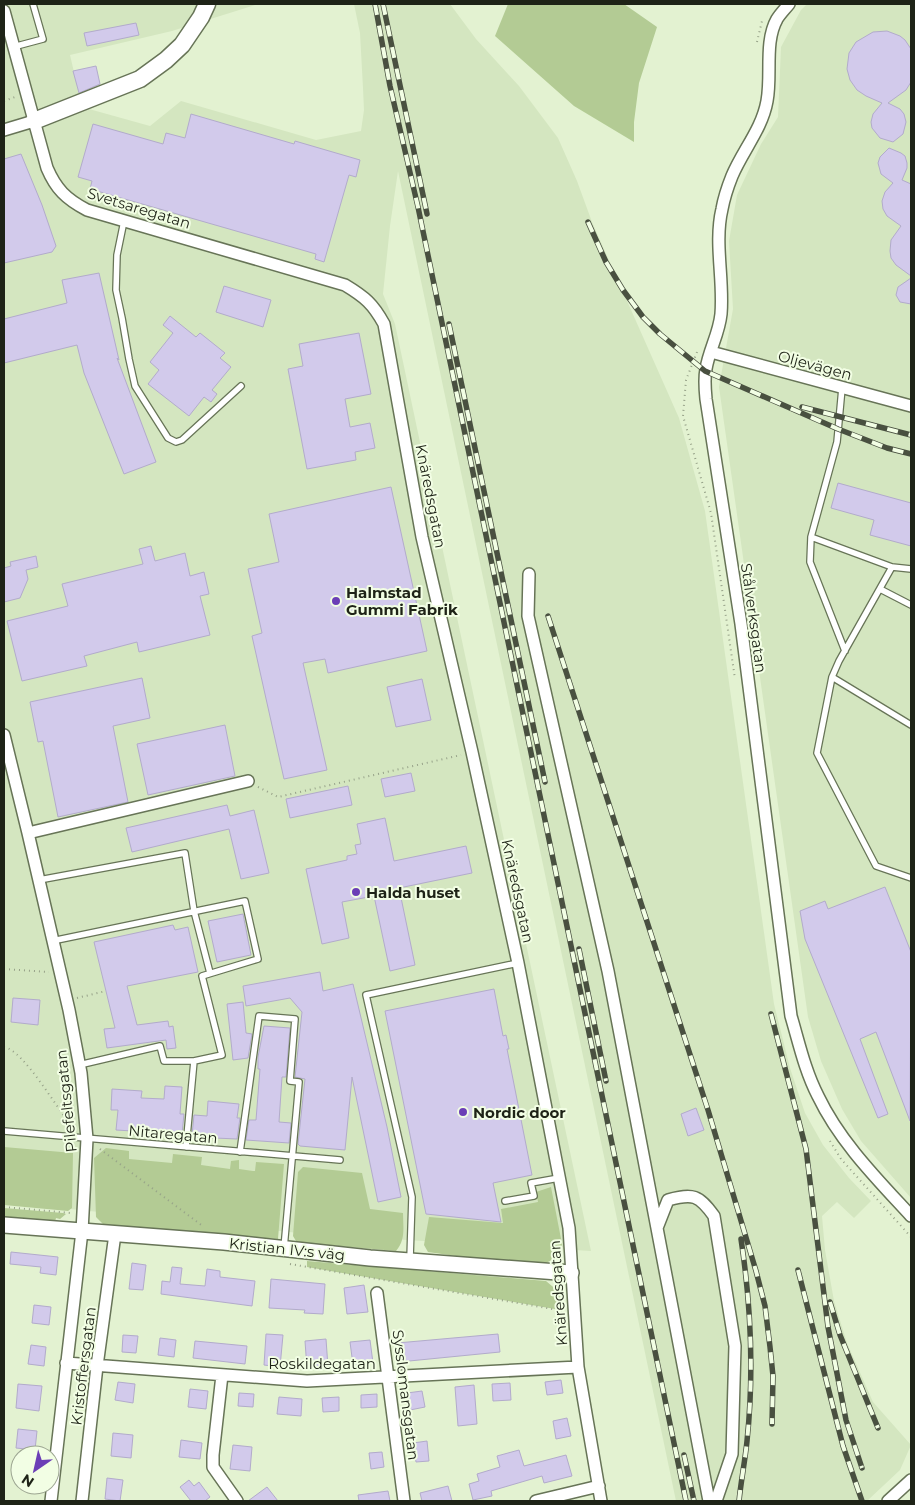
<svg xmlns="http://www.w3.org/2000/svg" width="915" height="1505" viewBox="0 0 915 1505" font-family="Montserrat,sans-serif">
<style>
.built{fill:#d4e6c0}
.green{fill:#b3cb94}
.building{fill:#d2caeb;stroke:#b2abcb}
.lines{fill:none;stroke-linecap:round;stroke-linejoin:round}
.service-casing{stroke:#677457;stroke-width:8}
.minor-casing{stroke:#677457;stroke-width:14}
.tertiary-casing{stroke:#677457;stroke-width:18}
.secondary-casing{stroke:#677457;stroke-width:19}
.path{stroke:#96a188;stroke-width:2;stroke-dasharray:1 4;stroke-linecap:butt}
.service{stroke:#fff;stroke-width:5.5}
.minor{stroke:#fff;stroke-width:11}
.tertiary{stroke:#fff;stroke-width:15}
.secondary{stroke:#fff;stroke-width:16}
.rail-casing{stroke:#495040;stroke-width:5.5}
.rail{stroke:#f2fee4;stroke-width:4;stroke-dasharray:11;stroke-linecap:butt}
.poi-dot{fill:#6b3eb6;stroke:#f2fee4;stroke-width:2}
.labels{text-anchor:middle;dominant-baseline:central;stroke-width:4;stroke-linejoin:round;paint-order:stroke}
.street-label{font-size:15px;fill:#1e2317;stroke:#f2fee4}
.poi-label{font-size:15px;font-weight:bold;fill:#1e2317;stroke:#f2fee4;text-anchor:start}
</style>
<rect width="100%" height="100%" fill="#e3f2d1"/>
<path class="built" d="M4,4H258L172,31L70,55L83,111L89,109L150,126L181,101L316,140L361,131L364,110L363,88L360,33L354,4H450L476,39L519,86L558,138L577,181L592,222L679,418L705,511L774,1004L790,1068L805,1113L823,1145L849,1178L871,1201L854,1218L837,1202L822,1216L825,1250L834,1301L847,1343L873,1402L911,1445L900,1470L867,1501H676L398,171L390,226L383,294L395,324L591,1251L308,1234L4,1202Z
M807,4H911V1198L861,1141L842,1109L821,1061L808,1017L719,387L733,309L729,241L737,195L761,144L778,117L781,47L801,10Z"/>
<path class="green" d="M508,4H624L657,27L639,83L634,122V142L574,106L495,36Z
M4,1147L73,1153L72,1208L68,1211L4,1205Z
M106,1148L129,1151V1159L172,1163L173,1154L202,1157L201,1165L230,1169L231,1161L239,1160V1169L253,1171H255L256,1162L284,1164L278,1239L105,1226L96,1217L94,1158Z
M303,1167L362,1173L370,1209L403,1213C403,1226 406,1240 396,1251L304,1243L296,1241L293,1236L298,1172Z
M551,1187L562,1244L557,1257L546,1263L470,1258L428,1252L424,1245L429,1217L503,1223L501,1209L538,1202L536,1192Z
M4,1208L63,1213L66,1214L60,1219L56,1218L55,1222L4,1217Z
M307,1261L546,1281L559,1292L561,1310L307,1267Z"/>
<path class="building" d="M136,23L139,35L87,46L84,33Z
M887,31L900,36L905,40L911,49V82L906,90L888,103L900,109L904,114L906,122L903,134L893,142L880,138L872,128L871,122L873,114L882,103L866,96L857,90L850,80L847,69L849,53L856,42L873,32Z
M96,66L100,84L79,93L73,71Z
M191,114L294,144L295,141L360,160L356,177L349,175L324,262L315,259L316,254L90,189L92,181L78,177L93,124L163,144L166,133L185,138Z
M889,148L901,153L905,156L907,163V168L902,180L911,184V276L896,265L891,258L890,251L891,240L901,226L887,216L883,209L882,201L885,192L893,183L881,174L878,163L880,157Z
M21,154L42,205L56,246L52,252L4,263V159Z
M99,273L119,360L117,358L156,462L124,474L84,373L77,345L4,363V319L67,303L62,280Z
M911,278V304L900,302L896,295L898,287Z
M224,286L271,300L263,327L216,312Z
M170,316L196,337L200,333L225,353L220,358L231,367L212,390L217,394L211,402L204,397L189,416L148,384L159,370L150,362L173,333L163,325Z
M359,333L371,394L345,399L350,427L370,423L375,448L355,452L356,460L307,469L288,369L303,366L299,344Z
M838,483L911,503V546L870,535L874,520L831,508Z
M391,487L427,651L328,673L325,659L303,663L327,770L284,779L252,636L262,633L248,569L279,562L269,514Z
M151,546L155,561L185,553L190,576L204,572L209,594L200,596L210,635L139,652L137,642L84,656L87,666L22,681L7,621L68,606L62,584L143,564L139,549Z
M36,556L38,567L26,570L28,579L20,598L4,602V568L11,566L10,562Z
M142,678L150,718L113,726L128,802L58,817L43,741L38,742L30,702Z
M422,679L431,720L396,727L387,687Z
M225,725L235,776L148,795L137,744Z
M411,773L415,791L385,797L381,779Z
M348,786L352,805L290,818L286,799Z
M227,805L230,816L254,810L269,873L241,879L229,829L132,852L126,828Z
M385,818L394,861L466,846L472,873L399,888L415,965L390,971L374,896L342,902L349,938L322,944L306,869L347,860V856L357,854L355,845L361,844L357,824Z
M885,887L911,952L910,1121L876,1032L860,1039L888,1114L878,1118L805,939L800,911L825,901L828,909Z
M243,914L251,955L217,962L208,921Z
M173,925L175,930L188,927L198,972L127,986L137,1025L168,1021L169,1027L173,1026L176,1048L167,1049L166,1040L107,1048L104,1029L115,1028L94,942Z
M320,972L323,991L353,984L387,1127L401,1197L378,1202L352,1077L345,1150L300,1146L298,1144L305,1079L295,1077L302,1012L290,998L246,1006L243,986Z
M494,989L503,1036L506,1035L509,1049H507L532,1175L493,1183L501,1222L426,1214L385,1011Z
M13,998L40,1000L38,1025L11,1022Z
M243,1002L246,1033L252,1034L248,1058L233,1060L227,1004Z
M264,1026L290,1028L286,1077H282L279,1122L291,1123L289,1143L246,1140L249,1120H256L260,1069H258V1057Z
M165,1086L182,1087L180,1114H184L182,1134L116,1130L118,1110H111L112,1089L142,1091L141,1098L164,1099Z
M208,1101L239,1104L237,1118H240L237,1139L193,1137L192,1135L194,1115L207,1116Z
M696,1108L704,1130L688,1136L681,1114Z
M11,1252L58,1257L56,1275L40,1273L41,1267L10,1264Z
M132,1263L146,1265L143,1290L129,1289Z
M172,1267L182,1268L180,1284L205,1286L207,1269L220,1271V1277L255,1281L252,1306L161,1294L162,1281L170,1282Z
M271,1279L325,1284L323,1314L304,1313L305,1310L269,1308Z
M364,1285L368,1312L347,1314L344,1288Z
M34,1305L51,1307L49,1325L32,1323Z
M266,1334L283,1335L280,1367L264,1365Z
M498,1334L500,1352L399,1362L397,1343Z
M123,1335L138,1336L136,1353L122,1352Z
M160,1338L176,1340L174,1357L158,1355Z
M326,1339L328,1367L307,1369L305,1341Z
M370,1340L373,1363L353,1365L350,1342Z
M195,1341L247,1346L245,1364L193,1358Z
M31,1345L46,1347L44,1366L28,1364Z
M561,1380L563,1393L547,1395L545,1382Z
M118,1382L135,1384L133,1403L115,1400Z
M510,1383L511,1400L493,1401L492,1384Z
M18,1384L42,1386L39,1411L16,1408Z
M474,1385L477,1424L458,1426L455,1387Z
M190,1389L208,1391L206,1409L188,1407Z
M422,1391L425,1407L410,1410L407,1393Z
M239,1393L254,1394L253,1407L238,1406Z
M377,1394V1407L361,1408V1395Z
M279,1397L302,1399L301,1416L277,1414Z
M339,1397V1411L323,1412L322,1398Z
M567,1418L571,1436L556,1439L553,1421Z
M18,1429L37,1431L35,1450L16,1448Z
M113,1433L133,1435L131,1458L111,1456Z
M181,1440L202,1443L200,1459L179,1457Z
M427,1441L429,1461L416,1462L413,1443Z
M233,1445L252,1447L250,1471L230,1469Z
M519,1450L524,1466L566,1455L572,1476L544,1483L542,1476L491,1491L492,1496L473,1500L469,1484L479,1481L477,1474L500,1467L497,1456Z
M382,1452L384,1467L371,1469L369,1453Z
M107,1478L123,1480L120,1501L105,1499Z
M189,1480L194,1486L199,1482L210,1497L205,1501H191L180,1487Z
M448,1486L452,1501H422L420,1493Z
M267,1487L278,1501H248Z
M388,1491L390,1501H359L358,1495Z"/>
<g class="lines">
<defs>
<path id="service" d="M13,47L43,39L33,4
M124,221L117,255L116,290L122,318L129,359L135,386L168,438L176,442L182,440L241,386
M811,537L810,562L845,651
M892,567L911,569
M880,589L911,605
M832,677L839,661L892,567L811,537L837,442L842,388
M911,725L832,677L817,753L876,866L911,878
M39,880L185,853L194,911L210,973
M52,941L245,901L258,959L202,976L222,1055L194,1061L186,1147
M79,1065L160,1046L164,1061H194
M4,1131L340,1160
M240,1152L259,1016L295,1019L290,1081L299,1082L284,1248
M505,1201L534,1196L531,1183L559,1178
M410,1259L412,1197L366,995L518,963"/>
<path id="minor" d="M789,4C785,9 780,14 777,19C764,42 772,75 767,101C762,129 743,150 732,176C728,186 724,198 722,209C714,243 724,279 721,314C719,334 709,350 706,369C704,379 705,389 706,399L741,624L791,1016C799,1043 805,1071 818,1096C840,1142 877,1179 911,1216
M4,11L47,168C56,189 66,199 87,210L345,285C365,297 373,304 384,324L422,537L472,752L518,963L569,1228L578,1367L601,1501
M4,130L34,121
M711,352L911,406
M529,574L528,616L608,971L709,1501
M4,735L28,833L69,1010L81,1073L87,1139L82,1231L51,1501
M28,833L248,781
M657,1228L668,1200C693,1193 699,1195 714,1216L735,1346L732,1454L716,1501
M377,1293L404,1501
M66,1363L307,1381L578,1367
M222,1375L213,1455V1467L237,1501
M82,1501L97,1366L115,1234
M536,1501L599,1486
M888,1501L911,1480"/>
<path id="tertiary" d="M4,1225L224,1242L370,1258L571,1273"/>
<path id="secondary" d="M34,121L140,79L166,60L182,45L201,17L207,4"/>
</defs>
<use href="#service" class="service-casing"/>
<use href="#minor" class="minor-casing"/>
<use href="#tertiary" class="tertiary-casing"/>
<use href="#secondary" class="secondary-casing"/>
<path class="path" d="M757,42L762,21
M4,101L15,97
M697,352L686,380L683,416L711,513L735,679
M258,787L278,797L461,755
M4,969L49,972
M77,998L106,991
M4,1047C25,1051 57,1110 73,1127
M830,1141L841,1159L911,1237
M100,1149L204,1227
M4,1207L71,1213
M290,1264L564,1311"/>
<use href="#service" class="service"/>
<use href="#minor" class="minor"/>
<use href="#tertiary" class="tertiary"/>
<use href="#secondary" class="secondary"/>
<defs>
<path id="rail" d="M375,4L390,86L418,207L686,1501
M383,4L427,214
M588,222L606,262L623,290L643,317L660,334L705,371L838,429L887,448L911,454
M449,324L545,782
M802,407L911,435
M548,616L708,1110L756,1271L765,1306L770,1347L773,1376L772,1424
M579,949L606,1081
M771,1014L806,1149L828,1327L846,1420L862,1468
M798,1270L843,1446L862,1501
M830,1302L840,1335L878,1428
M684,1455L694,1501
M739,1501C741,1481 745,1461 747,1441C754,1374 751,1305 741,1239"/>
</defs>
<use href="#rail" class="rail-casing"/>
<use href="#rail" class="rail"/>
</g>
<g class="poi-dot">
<circle cx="336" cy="601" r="5"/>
<circle cx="356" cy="892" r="5"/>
<circle cx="463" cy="1112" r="5"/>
</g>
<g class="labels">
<g class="street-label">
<text transform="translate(139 208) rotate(17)">Svetsaregatan</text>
<text transform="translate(815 365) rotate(15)">Oljevägen</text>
<text transform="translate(431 496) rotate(79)">Knäredsgatan</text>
<text transform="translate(754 618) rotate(82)">Stålverksgatan</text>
<text transform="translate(518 891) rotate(78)">Knäredsgatan</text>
<text transform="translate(66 1101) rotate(-96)">Pilefeltsgatan</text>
<text transform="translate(173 1134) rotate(5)">Nitaregatan</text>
<text transform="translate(287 1249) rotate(6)">Kristian IV:s väg</text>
<text transform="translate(558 1293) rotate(-94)">Knäredsgatan</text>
<text x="322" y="1363">Roskildegatan</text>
<text transform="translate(83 1366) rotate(-83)">Kristoffersgatan</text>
<text transform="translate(406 1395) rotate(83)">Sysslomansgatan</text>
</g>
<g class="poi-label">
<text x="346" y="592">Halmstad<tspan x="346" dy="17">Gummi Fabrik</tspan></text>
<text x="366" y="892">Halda huset</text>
<text x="473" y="1112">Nordic door</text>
</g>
</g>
<rect width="915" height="1505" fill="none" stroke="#1e2317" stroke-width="10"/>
<g transform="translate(35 1470) rotate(214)"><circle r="24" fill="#f2fee4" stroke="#9da692"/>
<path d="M0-4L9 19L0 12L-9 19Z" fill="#6b3eb6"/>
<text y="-8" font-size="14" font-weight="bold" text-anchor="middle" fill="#1e2317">N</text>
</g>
</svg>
